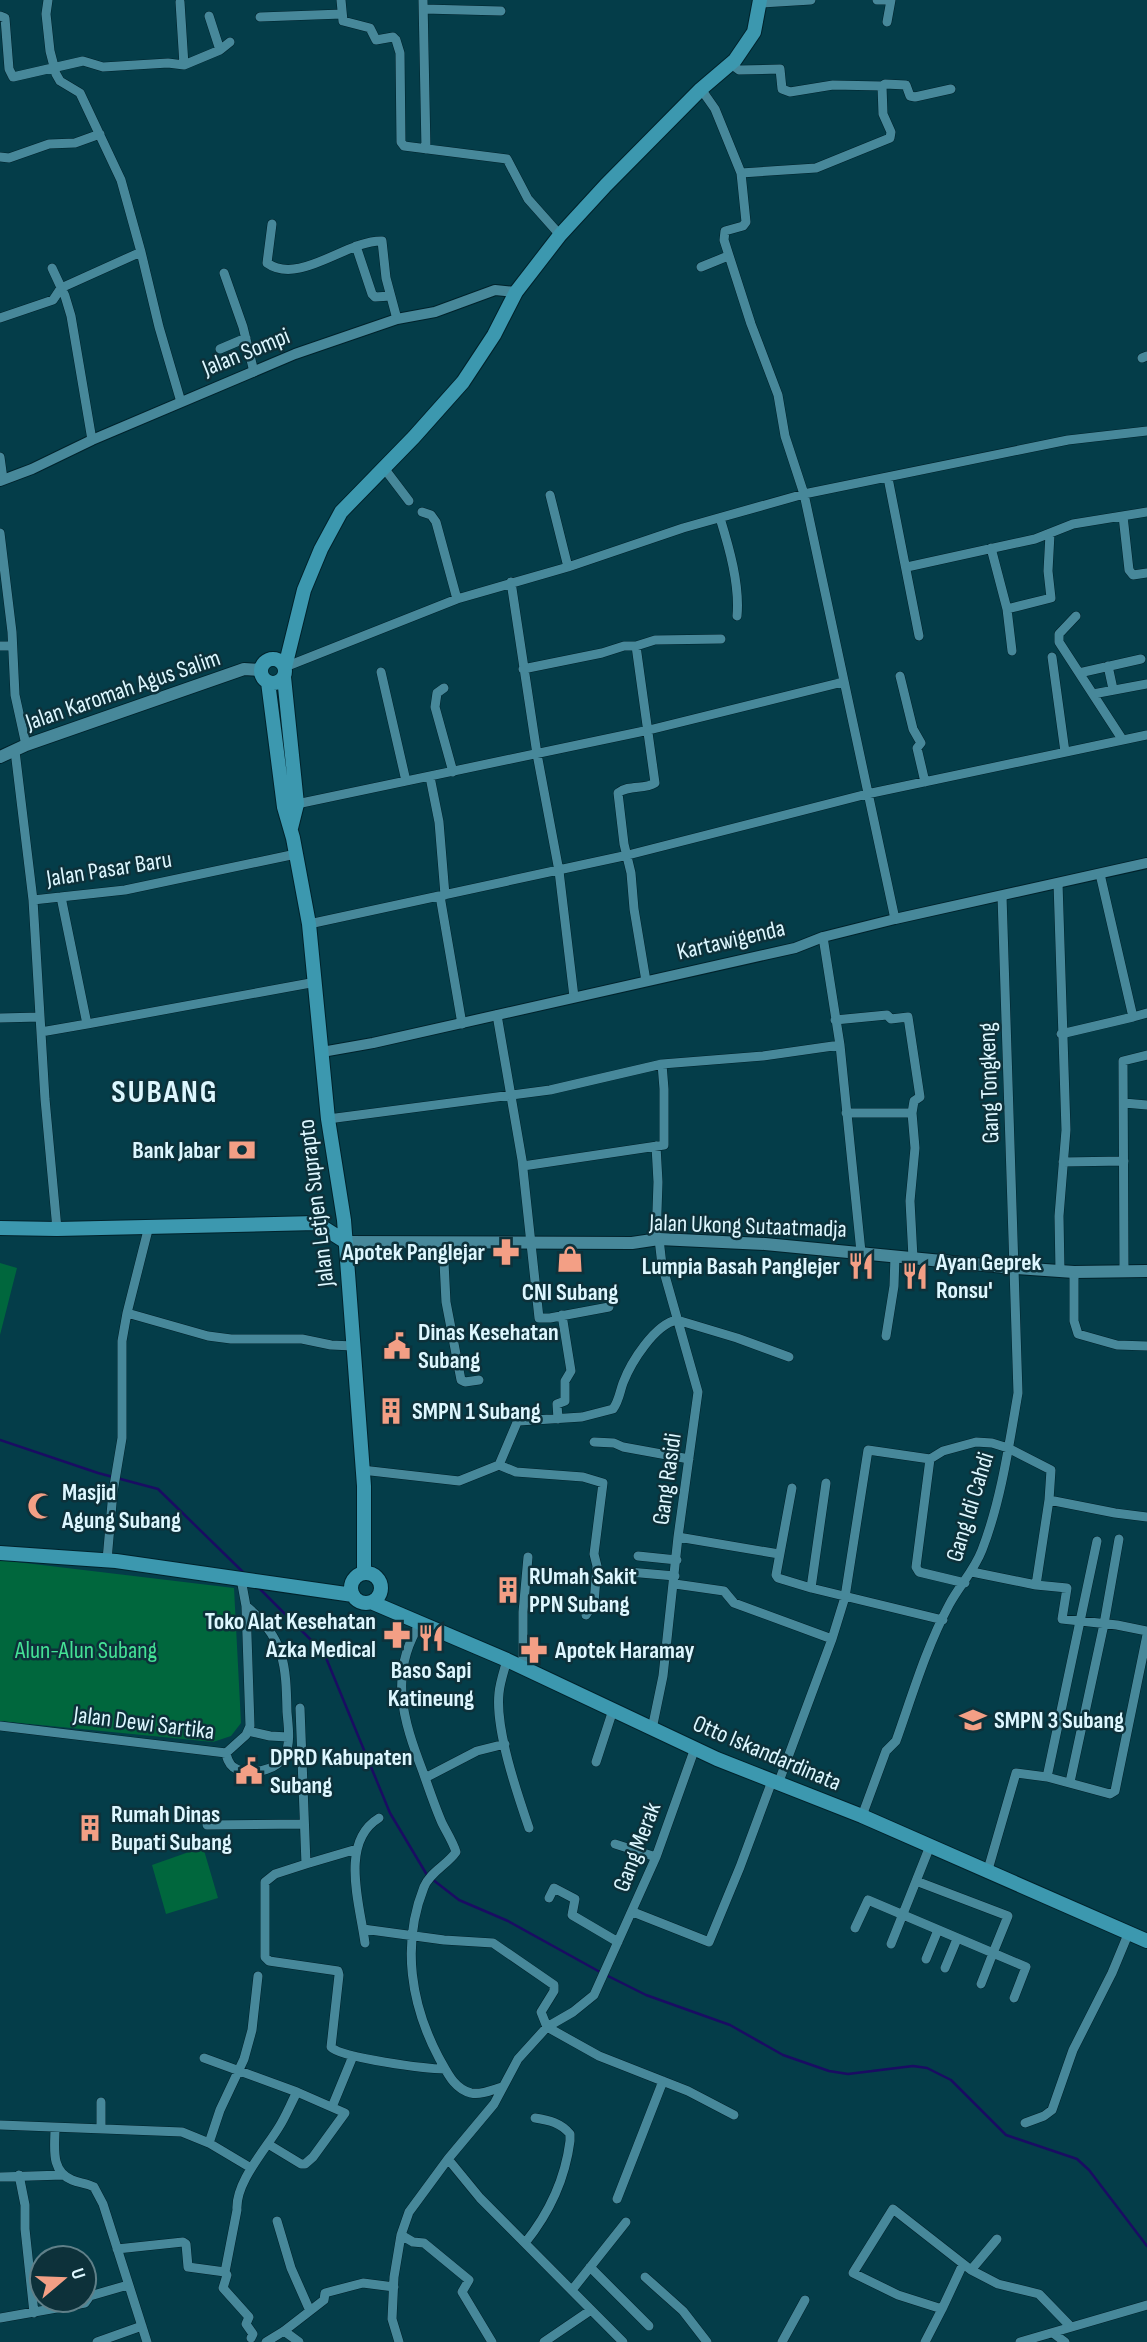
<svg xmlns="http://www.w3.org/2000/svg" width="1147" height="2342" viewBox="0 0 1147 2342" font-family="'Sofia Sans Condensed',sans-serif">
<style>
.green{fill:#00673d}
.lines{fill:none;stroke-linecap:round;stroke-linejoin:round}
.stream{stroke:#1a0c63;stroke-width:2.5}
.minor-casing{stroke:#00222b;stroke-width:10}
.tertiary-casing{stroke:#00222b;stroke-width:12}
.secondary-casing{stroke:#00222b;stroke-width:14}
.primary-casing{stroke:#00222b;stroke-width:16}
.minor{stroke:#47889a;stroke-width:9}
.tertiary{stroke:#47889a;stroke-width:10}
.secondary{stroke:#47889a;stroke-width:12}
.primary{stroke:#3c98af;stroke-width:14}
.labels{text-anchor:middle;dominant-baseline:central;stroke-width:5;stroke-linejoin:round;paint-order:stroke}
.street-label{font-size:24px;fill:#ddf7ff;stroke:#0d313a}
.poi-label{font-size:24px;font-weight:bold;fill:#ddf7ff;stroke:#0d313a;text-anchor:start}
.park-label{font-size:24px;fill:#44e296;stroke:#0d313a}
.district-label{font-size:32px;font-weight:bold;letter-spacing:2px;fill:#ddf7ff;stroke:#0d313a}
</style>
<rect width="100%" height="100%" fill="#043d49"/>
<path class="green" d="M0,1263L17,1268L0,1335Z
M0,1560L234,1588L241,1723L231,1736L213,1742L0,1721Z
M203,1847L218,1898L166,1914L152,1865Z"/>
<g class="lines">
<path class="stream" d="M0,1440L98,1473L158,1489L245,1574
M257,1586L324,1653L390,1813L427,1875
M432,1879L459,1900L508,1921L600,1972
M606,1975L646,1995L730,2025L783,2055L829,2071L848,2074L913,2066L927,2068L951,2080L1006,2135L1077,2159L1089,2170L1147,2246"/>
<defs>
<path id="minor" d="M48,0L46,14L50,51L56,74L60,81L80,93L121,180L141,252
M341,0L343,21L370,28L376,40L393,37L396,40L400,53L401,142L404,146L507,159L528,199L560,235
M423,0L426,149
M877,0H890
M180,2L184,65
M760,3L811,0
M424,9L501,11
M0,16L5,18L9,69L13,77L83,61L103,67L168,63L184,65L220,50L230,42
M209,16L220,50
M260,17L342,14
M887,22L891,0
M731,64L739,70L780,69L782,89L790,92L833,85L882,86
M701,89L715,109L741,173L746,222L743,226L725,231L724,240L751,324L778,395L785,436L804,494L895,919
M0,157L9,158L49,144L75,143L100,134
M741,173L816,168L890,138L891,132L883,114L882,86L885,84L906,85L910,96L915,97L951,89
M272,224L267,263C299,286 347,240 382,241L386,278L397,319
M356,246L372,294L375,297L391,296
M701,267L728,256
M52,268L65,296L71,316L92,440
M224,273L243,327L254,372
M0,318L53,300L61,288L141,252L159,327L181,402
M220,349L246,338
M1142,358L1147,356
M0,457L3,479
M384,468L409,501
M888,478L919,636
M550,495L568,567
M422,512L431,515L436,522L457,599
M1123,516L1129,570L1133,575L1147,573
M720,518C729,547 740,585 737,616
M0,533L12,632L15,695L26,745
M991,548L1007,609L1012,651
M907,567L1035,539L1073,524L1147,512
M511,582L537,754L559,871L574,997
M1007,609L1051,598L1048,571L1050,534
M1076,616L1059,634V642L1122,739
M0,646H12
M636,646L655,783C644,790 629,784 618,793L624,844L631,873L634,909L646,981
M1052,657L1065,752
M1108,666L1113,689
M285,667L457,599L568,567L683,528L804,494L1068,440L1147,431
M523,669L602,653L624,646H636L655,640L721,639
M381,672L406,781
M1079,673L1141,659
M900,676L913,729L921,743L917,748L925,782
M444,688L437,693L435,707L453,772
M1093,694L1147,684
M15,751L33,900L125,890L296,854
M430,777L439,822L445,895
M292,805L649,730L843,682
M1100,874L1133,1017L1147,1013
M1058,883L1066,1130L1059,1216L1060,1271
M440,896L462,1024
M61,897L87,1024L316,982
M33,900L45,1099L57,1229
M309,924L628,855L867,794L1147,735
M823,937L840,1045L861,1252
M497,1015L522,1160L539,1318H550L609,1307
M0,1018L40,1017
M835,1020L887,1015L891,1019L908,1017L920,1097L914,1101L912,1113L915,1148L910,1201L913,1258
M41,1032L87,1024
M1061,1034L1133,1017
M1124,1103L1147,1105
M846,1113H912
M328,1119L550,1090L662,1064L763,1056L840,1045
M1063,1162L1124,1161
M523,1166L664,1145V1089L662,1064
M656,1240L658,1182L656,1146
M443,1242L446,1302L461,1380L465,1382L479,1380
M1124,1270L1123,1061L1147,1055
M1074,1272V1321L1078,1334L1117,1345L1147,1346
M127,1313L149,1226
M886,1336L894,1286L895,1256
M558,1419L557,1404L565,1401V1381L571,1371L562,1315
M519,1421L582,1417L613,1409C619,1401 620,1391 623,1383C631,1362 655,1324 677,1320L737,1338L789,1357
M594,1442L614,1443L623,1447L689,1459
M930,1459L916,1567L919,1572L965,1583
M499,1465L516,1472L583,1477L603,1483L594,1554L597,1566L594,1603L586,1615
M362,1470L459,1481L499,1465L521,1413
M826,1483L811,1588L943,1620
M792,1488L776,1575L778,1578L811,1588
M678,1537L779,1554
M638,1556L677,1560
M107,1560L113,1492L122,1438V1341L127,1313L208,1336L231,1339H302L331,1345L353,1346
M629,1572L675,1576
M972,1572L1036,1585L1067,1588L1062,1619L1117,1625L1147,1631
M675,1584L724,1591L734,1603L832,1639
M1036,1585L1049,1500
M421,1622C388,1673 403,1720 423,1772C429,1789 435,1807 442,1823C447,1833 453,1842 456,1852C447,1865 430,1872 424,1887C401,1945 411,2005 439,2058C447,2072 454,2089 471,2093C481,2095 492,2090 502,2087
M507,1660C504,1671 500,1682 499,1693C495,1729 517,1793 529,1828
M523,1668V1612L528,1557
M300,1708L306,1864L275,1874L265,1882V1957L269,1961L338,1971L339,1975L331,2047C341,2058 427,2069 445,2069
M0,1726L226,1753L246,1735L250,1726L246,1606L241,1579
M652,1729L663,1676L678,1537L698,1392L662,1265L659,1239
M248,1731L270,1736L288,1737
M226,1753C227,1758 228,1763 233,1767C247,1777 277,1771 285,1755C291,1742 288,1725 287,1712C286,1665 285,1638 246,1606
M596,1762L613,1710
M1047,1777L1097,1541
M425,1778L477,1751L505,1744
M1070,1782L1104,1624L1119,1539
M778,1784L832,1639L845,1597L868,1450L930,1459L943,1451L976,1442L992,1443L1008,1448L1051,1470L1049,1500L1115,1513L1147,1517
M862,1816L886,1751L896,1741C912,1696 926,1648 949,1605C959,1586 974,1571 982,1550C1001,1501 1009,1445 1018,1393L1002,896
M207,1825L304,1824
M615,1844L656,1857
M306,1864L357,1849
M987,1873L1016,1773L1047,1777L1110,1794L1115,1791L1147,1635
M549,1898L554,1888L575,1899L572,1915L618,1942
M633,1912L709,1942L740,1867L772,1781
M855,1928L868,1900L993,1953L1008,1916L916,1881
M363,1929L444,1940L493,1943L554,1985V1991L541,2012L547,2027L599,2056L688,2091L734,2115
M365,1943C360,1905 339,1842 379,1818
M891,1944L930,1846
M926,1959L938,1930
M945,1968L957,1939
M981,1984L993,1953L1026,1967L1014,1998
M204,2058L297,2092L345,2113L313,2157L305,2164H301L268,2144
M101,2102V2129
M332,2107L353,2056
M1025,2123L1044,2116L1052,2110L1073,2050L1112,1973L1129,1932
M0,2125L182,2132L209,2143L251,2168
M55,2128C55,2147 50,2171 72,2180C79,2183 87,2183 94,2187L103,2204L147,2342
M209,2143L220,2110L244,2059L252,2030L258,1976
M448,2159L480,2198L623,2342
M19,2175L25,2205V2229L34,2313
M0,2177L63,2175
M617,2199L663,2081
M277,2221L291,2268L310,2311
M401,2235L413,2242L424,2243L469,2280L462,2292L492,2342
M525,2243C550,2212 565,2180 570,2141V2134C561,2123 549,2120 535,2118
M117,2249L183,2242L186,2244L188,2267L225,2272
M590,2267L649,2326
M971,2270L997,2239
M645,2277L683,2311L707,2342
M572,2290L626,2222
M942,2309L963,2264
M0,2318L85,2303L90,2296L128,2285
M284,2331L299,2342
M1053,2333L1065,2342
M251,2338L253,2334L246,2324L249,2317L223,2288L227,2275L225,2272L237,2210C235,2183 265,2150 279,2127C286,2116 291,2103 297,2092
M97,2342L142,2326
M266,2342L284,2331L324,2300L325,2293L363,2283L394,2287
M399,2342L392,2319L394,2277L401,2235L409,2212L448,2159L494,2104L518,2059L547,2027L573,2012L594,1995L656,1857L695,1748
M544,2342L591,2310
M782,2342L805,2300
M925,2342L942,2309L898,2295L853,2273L893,2209L971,2270L998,2284L1039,2294L1071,2327
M1020,2342L1147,2305"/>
<path id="tertiary" d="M0,481L32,469L92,440L295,354L397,319L435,312L495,290L516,292
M322,1052L373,1043L795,948L823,937L895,919L1147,863"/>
<path id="secondary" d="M0,757L26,745L244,669L260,670
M346,1242L632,1243L659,1239L765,1244L1015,1268L1074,1272L1147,1271"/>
<path id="primary" d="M261 671a12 12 0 1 1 24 0a12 12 0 1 1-24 0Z
M285,667L304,590L321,549L341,512L414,437L463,382L494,335L516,292L560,235L606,185L701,89L735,60L754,32L760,0
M284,677L297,804L291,828
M268,682L284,807L293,838L309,924L328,1119L344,1220L364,1486V1573
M316,1223L346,1242
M0,1228L57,1229L316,1223
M0,1553L116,1561L353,1595
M351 1588a15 15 0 1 1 30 0a15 15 0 1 1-30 0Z
M371,1602L507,1660L717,1759L862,1816L1147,1941"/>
</defs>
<use href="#minor" class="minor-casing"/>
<use href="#tertiary" class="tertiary-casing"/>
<use href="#secondary" class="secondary-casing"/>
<use href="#primary" class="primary-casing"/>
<use href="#minor" class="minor"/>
<use href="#tertiary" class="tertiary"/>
<use href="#secondary" class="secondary"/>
<use href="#primary" class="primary"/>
</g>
<defs>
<symbol id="bank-bare" viewBox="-9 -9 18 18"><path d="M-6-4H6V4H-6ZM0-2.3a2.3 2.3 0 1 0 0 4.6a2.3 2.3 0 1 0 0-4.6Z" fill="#f39f85" stroke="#0d313a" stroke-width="2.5" paint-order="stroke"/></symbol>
<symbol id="pharmacy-bare" viewBox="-9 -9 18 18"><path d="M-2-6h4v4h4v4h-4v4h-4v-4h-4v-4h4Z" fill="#f39f85" stroke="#0d313a" stroke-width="2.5" paint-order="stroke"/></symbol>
<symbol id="shop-bare" viewBox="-9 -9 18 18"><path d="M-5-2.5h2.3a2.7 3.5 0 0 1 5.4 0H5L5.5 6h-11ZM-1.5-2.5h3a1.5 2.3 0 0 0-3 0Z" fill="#f39f85" stroke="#0d313a" stroke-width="2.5" paint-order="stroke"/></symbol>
<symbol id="restaurant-bare" viewBox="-9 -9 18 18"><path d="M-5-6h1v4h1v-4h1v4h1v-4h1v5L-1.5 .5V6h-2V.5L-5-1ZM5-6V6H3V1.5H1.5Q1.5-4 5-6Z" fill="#f39f85" stroke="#0d313a" stroke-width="2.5" paint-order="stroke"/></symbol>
<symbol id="civic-bare" viewBox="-9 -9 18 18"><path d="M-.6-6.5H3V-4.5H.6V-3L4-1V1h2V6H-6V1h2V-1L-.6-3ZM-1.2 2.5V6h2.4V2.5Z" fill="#f39f85" stroke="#0d313a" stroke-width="2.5" paint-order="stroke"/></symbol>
<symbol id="building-bare" viewBox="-9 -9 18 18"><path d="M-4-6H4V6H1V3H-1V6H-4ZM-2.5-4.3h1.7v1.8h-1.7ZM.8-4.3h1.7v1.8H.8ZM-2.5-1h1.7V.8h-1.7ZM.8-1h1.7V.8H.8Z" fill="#f39f85" stroke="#0d313a" stroke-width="2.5" paint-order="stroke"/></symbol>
<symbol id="mosque-bare" viewBox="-9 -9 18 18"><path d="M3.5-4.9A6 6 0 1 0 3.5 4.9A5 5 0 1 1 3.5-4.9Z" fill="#f39f85" stroke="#0d313a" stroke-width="2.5" paint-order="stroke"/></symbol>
<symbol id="school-bare" viewBox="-9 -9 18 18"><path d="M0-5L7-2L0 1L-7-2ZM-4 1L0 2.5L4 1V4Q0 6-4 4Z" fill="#f39f85" stroke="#0d313a" stroke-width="2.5" paint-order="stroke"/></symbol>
</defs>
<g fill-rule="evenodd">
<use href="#bank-bare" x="223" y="1131" width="38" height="38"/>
<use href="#pharmacy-bare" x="487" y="1233" width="38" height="38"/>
<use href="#shop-bare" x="551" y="1240" width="38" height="38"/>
<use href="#restaurant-bare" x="842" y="1247" width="38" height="38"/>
<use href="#restaurant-bare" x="896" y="1257" width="38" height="38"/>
<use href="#civic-bare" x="378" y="1327" width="38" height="38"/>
<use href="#building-bare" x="372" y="1392" width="38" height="38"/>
<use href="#mosque-bare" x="22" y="1487" width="38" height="38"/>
<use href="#building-bare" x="489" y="1571" width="38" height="38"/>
<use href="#pharmacy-bare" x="378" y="1616" width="38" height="38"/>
<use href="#restaurant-bare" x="412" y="1619" width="38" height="38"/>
<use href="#pharmacy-bare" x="515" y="1631" width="38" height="38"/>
<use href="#school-bare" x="954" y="1701" width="38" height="38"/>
<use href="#civic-bare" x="230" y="1752" width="38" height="38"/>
<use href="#building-bare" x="71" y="1809" width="38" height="38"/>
</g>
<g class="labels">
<g class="street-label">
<text transform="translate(246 352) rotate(-22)">Jalan Sompi</text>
<text transform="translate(123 690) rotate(-19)">Jalan Karomah Agus Salim</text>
<text transform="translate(109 869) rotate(-9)">Jalan Pasar Baru</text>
<text transform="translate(731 940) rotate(-13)">Kartawigenda</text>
<text transform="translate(989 1083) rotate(-92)">Gang Tongkeng</text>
<text transform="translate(316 1203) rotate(-97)">Jalan Letjen Suprapto</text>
<text transform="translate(748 1226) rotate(2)">Jalan Ukong Sutaatmadja</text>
<text transform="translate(667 1479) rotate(-82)">Gang Rasidi</text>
<text transform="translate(970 1507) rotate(-73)">Gang Idi Cahdi</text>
<text transform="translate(144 1723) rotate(7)">Jalan Dewi Sartika</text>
<text transform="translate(767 1753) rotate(23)">Otto Iskandardinata</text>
<text transform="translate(637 1847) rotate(-69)">Gang Merak</text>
</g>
<g class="poi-label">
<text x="221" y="1150" text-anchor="end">Bank Jabar</text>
<text x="485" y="1252" text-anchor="end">Apotek Panglejar</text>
<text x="936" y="1262">Ayan Geprek<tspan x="936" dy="28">Ronsu'</tspan></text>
<text x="840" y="1266" text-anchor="end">Lumpia Basah Panglejer</text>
<text x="570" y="1292" text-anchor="middle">CNI Subang</text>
<text x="418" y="1332">Dinas Kesehatan<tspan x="418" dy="28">Subang</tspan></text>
<text x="412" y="1411">SMPN 1 Subang</text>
<text x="62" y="1492">Masjid<tspan x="62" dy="28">Agung Subang</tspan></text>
<text x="529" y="1576">RUmah Sakit<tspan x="529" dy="28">PPN Subang</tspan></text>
<text x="376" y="1621" text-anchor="end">Toko Alat Kesehatan<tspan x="376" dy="28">Azka Medical</tspan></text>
<text x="555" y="1650">Apotek Haramay</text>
<text x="431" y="1670" text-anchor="middle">Baso Sapi<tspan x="431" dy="28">Katineung</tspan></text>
<text x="994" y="1720">SMPN 3 Subang</text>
<text x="270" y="1757">DPRD Kabupaten<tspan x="270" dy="28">Subang</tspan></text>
<text x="111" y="1814">Rumah Dinas<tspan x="111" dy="28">Bupati Subang</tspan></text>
</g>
<g class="park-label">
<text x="86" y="1650">Alun-Alun Subang</text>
</g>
<g class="district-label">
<text x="165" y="1092">SUBANG</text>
</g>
</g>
<g transform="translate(63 2279) rotate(71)"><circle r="33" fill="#0d313a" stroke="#608089" stroke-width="2"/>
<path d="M0-5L12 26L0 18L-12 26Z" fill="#f39f85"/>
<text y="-10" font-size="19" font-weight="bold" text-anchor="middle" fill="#ddf7ff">U</text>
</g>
</svg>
